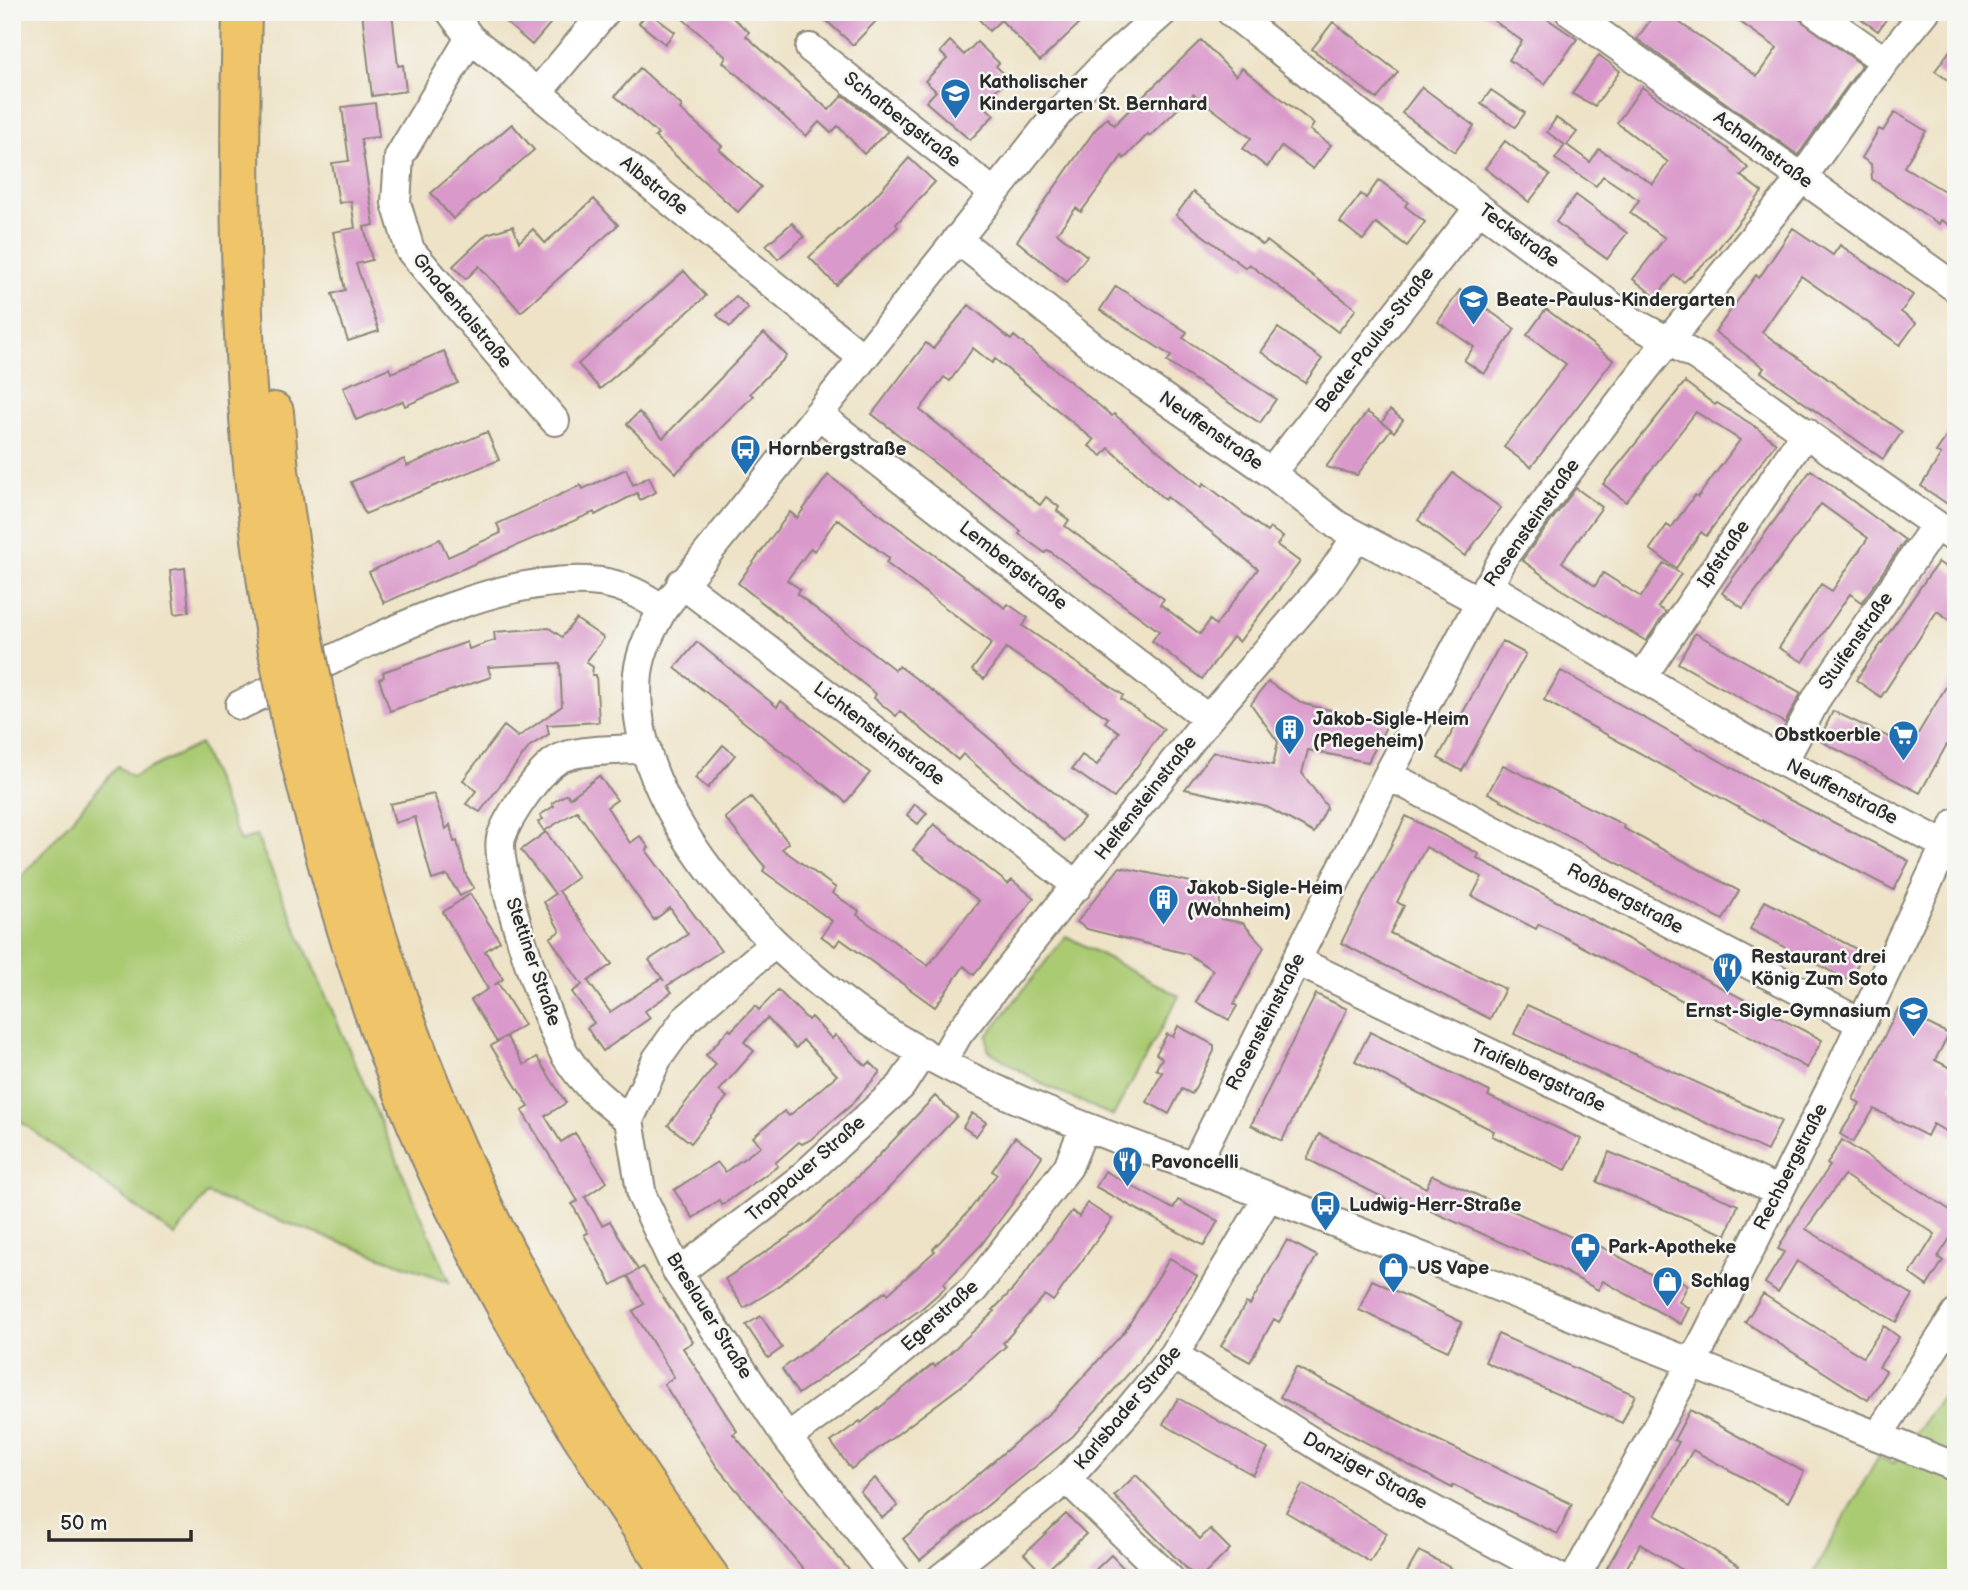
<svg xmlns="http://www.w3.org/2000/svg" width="1968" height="1590" viewBox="0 0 1968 1590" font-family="'Balsamiq Sans',sans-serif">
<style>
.green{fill:#abcb73;stroke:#6b7b4f;stroke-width:2}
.building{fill:#da99cb;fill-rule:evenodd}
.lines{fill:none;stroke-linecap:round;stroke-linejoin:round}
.minor-casing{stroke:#8c8779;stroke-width:32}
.highway-casing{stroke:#8c8779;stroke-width:42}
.minor{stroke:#fff;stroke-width:28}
.highway{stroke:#f0c469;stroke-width:38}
.highway-bridge-casing{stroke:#8c8779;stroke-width:42;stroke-linecap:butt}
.highway-bridge{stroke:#f0c469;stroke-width:38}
.labels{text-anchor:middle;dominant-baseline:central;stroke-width:5;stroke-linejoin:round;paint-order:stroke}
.poi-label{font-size:19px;font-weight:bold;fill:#2b2b2b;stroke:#f6f6f2;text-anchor:start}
.street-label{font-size:19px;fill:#2b2b2b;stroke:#f6f6f2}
</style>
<rect width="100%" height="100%" fill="#f6f6f2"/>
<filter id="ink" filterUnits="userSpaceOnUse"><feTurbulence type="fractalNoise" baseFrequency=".0143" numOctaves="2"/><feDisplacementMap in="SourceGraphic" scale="14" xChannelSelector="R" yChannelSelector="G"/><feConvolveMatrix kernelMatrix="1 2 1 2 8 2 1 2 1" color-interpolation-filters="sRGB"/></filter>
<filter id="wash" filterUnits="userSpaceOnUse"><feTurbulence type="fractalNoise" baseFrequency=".00686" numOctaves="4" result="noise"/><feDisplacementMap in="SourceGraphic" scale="28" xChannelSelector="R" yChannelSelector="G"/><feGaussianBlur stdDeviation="1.57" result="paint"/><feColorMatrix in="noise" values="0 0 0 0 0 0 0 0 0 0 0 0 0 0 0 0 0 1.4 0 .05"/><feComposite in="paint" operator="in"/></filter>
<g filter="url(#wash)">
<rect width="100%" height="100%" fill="#eee3c7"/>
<path class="green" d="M200,744L240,842L256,835L450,1282L207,1194L175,1236L12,1115V888L118,766L132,777Z
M1066,936L1179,996L1113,1116L1040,1083L988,1050L987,1036Z
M1956,1377V1578H1810L1878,1457L1894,1463Z"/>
<g id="blocks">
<path class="building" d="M362,12H392L398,66L403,65L406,91L372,96Z
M494,12H560L532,45Z
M648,12L675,32L665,44L639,23Z
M691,12H726L749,32L746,36L829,110L843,95L888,131L864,154L838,126L831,133L819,122L806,136L723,62L726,57L684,20Z
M817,12H869L877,20L853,45Z
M973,12H1086L1079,20L1081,22L1040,61L1001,20L989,31Z
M1482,12H1537L1577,39L1545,84L1509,60L1522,41Z
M1656,12H1664L1757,76L1777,48L1726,12H1789L1862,65L1798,155L1637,39Z
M1851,12H1891L1878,31Z
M1333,22L1398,72L1377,99L1312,49Z
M1201,40L1236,76L1242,68L1314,124L1310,130L1331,145L1313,169L1282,146L1267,167L1243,149L1251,138L1193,94L1150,136L1148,134L1124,159L1122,156L1081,212L1076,208L1057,233L1087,256L1067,282L1017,241L1095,130L1107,118L1114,125Z
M950,41L964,55L977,42L999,63L996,66L1008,78L982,104L994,115L970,140L926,102L936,91L925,81L947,59L940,52Z
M1956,42V86L1935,71Z
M1599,55L1620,71L1595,106L1572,94Z
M640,68L682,106L680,109L722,146L719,149L761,187L738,212L655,137L658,134L615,96Z
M1422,87L1474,126L1455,152L1402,113Z
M1642,87L1728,149L1748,168L1741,176L1762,192L1713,255L1684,282L1674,275L1656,297L1633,279L1665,238L1630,213L1639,200L1603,176L1596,186L1555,159L1565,145L1547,132L1556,118L1577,132L1567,145L1590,162L1599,149L1653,184L1668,162L1617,123Z
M1491,90L1525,113L1515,127L1481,104Z
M375,103L379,137L361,139L374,225L364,227L372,260L356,264L379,331L348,341L332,294L345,290L333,232L355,228L351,201L339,203L332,163L349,161L342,107Z
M1895,112L1926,131L1904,167L1956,198V229L1941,220L1939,224L1872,179L1871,164L1862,158L1879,129L1883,131Z
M512,124L534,150L453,219L431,193Z
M1505,141L1550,175L1529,202L1485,168Z
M909,158L935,182L896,224L898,227L836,285L809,257L871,201Z
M1379,180L1408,202L1405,206L1425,222L1407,246L1376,223L1363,240L1340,222L1361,194L1366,198Z
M1193,192L1263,245L1267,241L1356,309L1338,332L1249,264L1246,268L1176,215Z
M1576,195L1627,233L1607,259L1556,222Z
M594,199L618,225L521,312L479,266L466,279L453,266L487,234L513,226L519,242L533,229L545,243Z
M792,223L804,237L778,259L766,245Z
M1793,228L1833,255L1840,245L1913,295L1901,312L1916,323L1900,345L1801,276L1762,332L1902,432L1883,459L1761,372L1764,368L1715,332L1756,275L1759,278Z
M684,271L706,296L600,389L578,364Z
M1116,286L1187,332L1183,338L1276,399L1260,423L1167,362L1171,356L1100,310Z
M1460,290L1515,329L1484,374L1464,360L1474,347L1438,322Z
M736,296L748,308L730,327L717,315Z
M969,305L1011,340L1014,336L1112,416L1114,414L1202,487L1204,483L1267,532L1270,528L1283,537L1277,545L1300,562L1239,642L1233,637L1202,679L1152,641L1159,631L1048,550L1045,553L1019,534L1021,531L872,414L926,343L933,349ZM973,348L992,363L995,359L1094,440L1089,446L1102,456L1109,448L1165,500L1167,497L1258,569L1216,625L1210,620L1200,634L1160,604L1164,599L1065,526L1069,520L1057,511L1059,507L1046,497L1040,505L920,410L944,377L950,381Z
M1546,309L1613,360L1531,467L1504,447L1566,364L1527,335Z
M1278,328L1322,359L1305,383L1261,352Z
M764,333L787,356L750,393L753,396L676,473L627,424L639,412L663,438Z
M444,351L458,383L405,406L403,401L356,420L343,387L389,368L391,373Z
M1685,382L1715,405L1717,403L1753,425L1776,443L1706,536L1701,532L1676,568L1650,549L1667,525L1671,528L1695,495L1698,497L1740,440L1696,412L1626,502L1603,484Z
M1390,410L1403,420L1394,432L1382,422Z
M1367,412L1391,429L1357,475L1326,467Z
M1956,422V495L1949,505L1921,486L1941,455L1936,452Z
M487,432L499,460L365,514L351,482L404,459L407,466Z
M626,469L633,485L649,477L656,492L640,500L637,493L595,515L594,512L384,603L369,572L440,539L448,557L501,533L497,524L581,485L583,489Z
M1811,470L1905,540L1862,602L1850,594L1803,662L1779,648L1821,584L1832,591L1868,538L1821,504L1743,608L1722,593Z
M1453,473L1501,508L1465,556L1418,520Z
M828,475L1005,608L1008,604L1028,618L1023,626L1123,695L1121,699L1164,729L1114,798L1072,769L1082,755L1097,765L1119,732L1105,722L1108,718L1006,648L984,679L972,670L992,643L886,563L889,558L837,519L814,551L811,548L787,580L800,589L797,594L895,670L899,666L938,695L1084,818L1065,841L963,754L958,760L900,711L896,716L874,698L876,694L738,583L790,512L797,518Z
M1576,488L1602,507L1562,562L1595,586L1603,573L1641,597L1664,563L1681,574L1658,607L1666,612L1646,641L1564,591L1522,560Z
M1938,562L1956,574V624L1937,611L1881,697L1856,680Z
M185,568L189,612L175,614L170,570Z
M576,619L604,638L586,662L593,667L592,675H596L599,722L547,725L549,734L530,746L480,812L466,804L476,791L463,780L504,726L518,737L562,706L560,663L488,667L491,677L390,711L379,679L384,677L383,672L467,642L469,649L495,640L494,632L549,628L562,637Z
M1695,633L1801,693L1785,723L1678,663Z
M1502,641L1526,654L1462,771L1438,758Z
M697,642L777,707L781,701L870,773L846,802L675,668Z
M1956,670V728L1920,793L1819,740L1833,711L1910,747Z
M1561,671L1784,797L1909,861L1894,890L1790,836L1544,700Z
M1268,682L1304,704L1388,723L1368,762L1308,750L1302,773L1327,807L1314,833L1267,807L1185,789L1213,752L1273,765L1278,742L1251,704Z
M723,745L735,755L708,788L695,778Z
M1503,765L1624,825L1623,828L1739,891L1723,920L1488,793Z
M599,776L617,800L607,807L630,843L640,836L649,848L646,850L721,951L667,986L672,992L645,1011L650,1018L603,1051L587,1028L594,1023L572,992L582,985L550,938L560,931L544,902L555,894L521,850L546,832L578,877L559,891L612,964L588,981L610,1012L662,978L664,981L649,960L688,934L670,908L654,920L577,811L544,831L538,822L543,819L540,815L554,806L552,803L567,794L570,798Z
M434,794L446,829L450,825L454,842L457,841L466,875L474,888L460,896L447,875L432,880L415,817L395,823L390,804Z
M751,797L789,843L782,849L836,888L832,893L859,911L857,915L928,966L979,901L913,850L934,824L1008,884L1012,880L1034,898L974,975L964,966L935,1007L840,939L835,946L821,936L832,921L763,871L765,867L725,818Z
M915,804L927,813L918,824L907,815Z
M1406,816L1479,854L1477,858L1580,914L1822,1040L1807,1068L1559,934L1539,924L1536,929L1472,896L1482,877L1426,847L1397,902L1404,906L1390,933L1505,989L1490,1019L1341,943Z
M1120,867L1219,888L1221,919L1243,923L1264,947L1234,1004L1237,1006L1229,1020L1196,1002L1213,970L1188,954L1087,929L1077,922Z
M470,894L500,941L485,951L503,979L494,985L498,983L524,1025L506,1036L524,1065L537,1057L566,1103L545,1116L561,1142L575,1133L607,1182L585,1197L602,1225L610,1221L638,1270L612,1285L584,1235L588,1233L572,1204L578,1201L522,1111L529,1107L491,1046L506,1036L497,1042L471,1000L488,989L443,912Z
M1765,901L1864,953L1849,981L1750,929Z
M778,990L808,1020L811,1017L832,1039L835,1035L866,1066L870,1062L880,1072L850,1106L810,1140L802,1144L799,1142L775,1163L778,1166L722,1205L719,1200L693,1218L674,1190L717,1162L725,1172L761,1146L753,1137L784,1111L789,1116L837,1075L803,1040L796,1048L767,1018L744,1042L754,1051L719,1091L727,1097L691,1143L668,1125L716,1064L706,1055L729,1029L731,1031L755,1006L759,1010Z
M1316,994L1347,1009L1282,1141L1251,1125Z
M1527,1005L1781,1121L1767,1151L1514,1034Z
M1898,1009L1949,1034L1935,1060L1956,1071L1950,1087L1956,1090V1137L1933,1124L1927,1136L1874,1109L1853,1142L1840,1134L1860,1103L1853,1099Z
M1178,1026L1214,1045V1051L1192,1094L1182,1089L1169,1114L1147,1102L1162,1072L1156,1069L1162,1058L1156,1054L1167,1034L1173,1037Z
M1370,1032L1490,1092L1488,1096L1581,1139L1566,1170L1492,1136L1494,1131L1355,1061Z
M935,1096L957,1116L852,1227L773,1290L744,1308L725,1279L807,1224L868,1167Z
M972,1113L986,1122L976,1136L963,1127Z
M1319,1134L1426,1188L1432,1175L1585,1243L1587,1239L1667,1283L1672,1276L1688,1285L1679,1302L1689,1308L1681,1324L1603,1281L1598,1290L1558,1268L1400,1197L1396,1204L1307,1159Z
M1015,1137L1042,1156L1011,1205L981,1245L943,1284L946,1287L920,1310L798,1394L782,1369L886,1291L888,1294L935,1251L933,1249L968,1212L997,1174L992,1171Z
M1842,1140L1956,1214V1229L1938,1257L1943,1261L1927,1286L1910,1274L1935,1234L1844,1175L1806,1229L1913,1295L1896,1322L1797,1261L1778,1292L1765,1283L1784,1252L1778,1249L1801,1208L1830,1166L1827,1164Z
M1609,1152L1738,1205L1726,1235L1597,1182Z
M1105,1171L1173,1209L1178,1200L1218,1221L1204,1246L1096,1187Z
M1087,1203L1112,1219L1053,1301L1045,1295L1003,1343L1006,1346L969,1380L851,1469L831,1442L860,1421L861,1423L933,1364L935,1367L995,1311L993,1310L1014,1288L1072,1211L1079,1217Z
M1287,1240L1317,1256L1279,1322L1274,1319L1250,1362L1221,1346L1246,1303L1250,1305Z
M1170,1258L1197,1276L1139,1362L1073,1436L920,1560L903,1539L1052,1411L1125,1331Z
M643,1267L693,1342L683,1348L737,1431L733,1434L856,1578H811L717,1467L664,1384L674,1377L633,1311L644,1304L628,1276Z
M1372,1280L1462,1322L1448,1351L1359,1310Z
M1763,1294L1863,1357L1884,1326L1899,1337L1879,1367L1886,1371L1868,1400L1745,1322Z
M761,1316L782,1348L768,1358L746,1325Z
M1498,1334L1635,1395L1622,1423L1485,1362Z
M1296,1367L1423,1433L1572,1504L1558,1534L1453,1485L1452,1488L1280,1397Z
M1178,1398L1268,1449L1253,1475L1163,1424Z
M1690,1410L1804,1472L1788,1502L1693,1450L1655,1515L1739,1566L1732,1578H1696L1640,1544L1621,1578H1601L1679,1442L1674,1440Z
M1136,1475L1200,1539L1210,1529L1230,1549L1201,1578H1196L1114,1496Z
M875,1478L898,1506L882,1518L860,1491Z
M1303,1484L1387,1533L1370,1562L1286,1512Z
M1066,1514L1086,1534L1043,1574L1024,1554Z
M1419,1551L1440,1562L1468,1578H1404Z
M1111,1555L1133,1578H1087Z"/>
</g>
</g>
<g filter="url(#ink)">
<use href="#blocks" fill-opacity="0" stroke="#8c8779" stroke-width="2"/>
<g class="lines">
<defs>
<path id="minor" d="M451,12L470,38L862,357
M1163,12L1110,59L1059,112L663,609C652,629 641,649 638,673C624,816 785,970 897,1038C991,1094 1092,1130 1194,1167L1956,1467
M1231,12L1479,208L1633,322L1698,357L1956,539
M1570,12L1956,288
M1815,12L1885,61
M470,38L399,157L396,203L410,250L555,421
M810,48L994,193
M538,92L605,12
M957,239L1116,365L1271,473L1337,525L1479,601
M818,414L1208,719
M1271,473L1479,208
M681,583L1078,886
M1487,585L1783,762L1945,845
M1642,677L1806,432
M240,705C341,658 487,569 600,582C624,585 643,596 663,609
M1783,762L1818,696L1936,525
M1388,775L1861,1023
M775,943L685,1020L657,1059L629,1120L642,1196L678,1273L787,1438L896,1578
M1297,961L1778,1191
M942,1062L958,1034L1208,719L1326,582L1356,538
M629,1120C602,1099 584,1085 566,1056C548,1027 493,867 501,838C507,818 539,771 557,760C575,748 623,751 646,748
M1194,1167L1388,775L1506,553L1646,368L1802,178L1885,61L1925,12
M678,1273L800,1179L901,1086L923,1052
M1174,1355L1344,1462L1560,1578
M1878,1436L1956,1314
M787,1438L877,1371L974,1289L1068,1167L1084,1128
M1067,1479L1169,1578
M941,1578L1067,1479L1126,1413L1174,1355L1268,1197
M1575,1578L1706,1337L1830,1090L1956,823"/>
<path id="highway" d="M242,12C237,223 240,432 276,641
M274,412L279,471L302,629
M319,717C356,884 409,1053 484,1208C547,1338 626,1460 710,1578
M293,730C333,896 383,1066 461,1220C523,1345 596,1464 676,1578"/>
</defs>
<use href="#minor" class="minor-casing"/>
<use href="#highway" class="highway-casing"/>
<use href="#minor" class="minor"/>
<use href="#highway" class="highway"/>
<defs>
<path id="highway-bridge" d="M302,629L319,717
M276,641L293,730"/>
</defs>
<use href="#highway-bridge" class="highway-bridge-casing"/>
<use href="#highway-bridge" class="highway-bridge"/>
</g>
</g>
<defs>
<symbol id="school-pin" viewBox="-11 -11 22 30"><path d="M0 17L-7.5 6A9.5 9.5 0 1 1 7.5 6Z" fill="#1f6fb2" stroke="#f6f6f2"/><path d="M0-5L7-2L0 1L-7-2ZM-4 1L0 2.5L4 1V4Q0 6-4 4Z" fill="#fff"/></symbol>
<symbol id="bus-pin" viewBox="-11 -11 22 30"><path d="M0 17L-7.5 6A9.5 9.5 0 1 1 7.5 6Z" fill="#1f6fb2" stroke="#f6f6f2"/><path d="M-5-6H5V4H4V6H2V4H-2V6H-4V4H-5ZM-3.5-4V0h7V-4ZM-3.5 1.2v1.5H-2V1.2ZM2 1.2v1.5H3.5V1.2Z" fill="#fff"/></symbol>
<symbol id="building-pin" viewBox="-11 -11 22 30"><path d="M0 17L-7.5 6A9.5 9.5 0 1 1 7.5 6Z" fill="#1f6fb2" stroke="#f6f6f2"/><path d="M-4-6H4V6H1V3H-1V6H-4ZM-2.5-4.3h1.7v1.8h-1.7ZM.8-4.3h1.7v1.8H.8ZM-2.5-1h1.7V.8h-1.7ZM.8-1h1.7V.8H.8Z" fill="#fff"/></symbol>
<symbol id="supermarket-pin" viewBox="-11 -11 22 30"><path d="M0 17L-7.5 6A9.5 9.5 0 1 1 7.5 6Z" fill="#1f6fb2" stroke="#f6f6f2"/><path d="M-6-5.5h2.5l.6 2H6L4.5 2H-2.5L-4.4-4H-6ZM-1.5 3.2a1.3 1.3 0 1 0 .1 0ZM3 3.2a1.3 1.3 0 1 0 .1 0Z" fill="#fff"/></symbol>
<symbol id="restaurant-pin" viewBox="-11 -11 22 30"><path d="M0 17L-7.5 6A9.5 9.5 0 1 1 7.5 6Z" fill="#1f6fb2" stroke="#f6f6f2"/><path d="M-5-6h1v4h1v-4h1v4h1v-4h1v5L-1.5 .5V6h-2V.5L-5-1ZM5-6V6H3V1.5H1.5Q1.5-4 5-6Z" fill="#fff"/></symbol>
<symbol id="pharmacy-pin" viewBox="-11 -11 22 30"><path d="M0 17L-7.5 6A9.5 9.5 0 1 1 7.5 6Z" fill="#1f6fb2" stroke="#f6f6f2"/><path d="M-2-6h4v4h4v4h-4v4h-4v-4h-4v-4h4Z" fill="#fff"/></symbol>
<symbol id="shop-pin" viewBox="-11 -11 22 30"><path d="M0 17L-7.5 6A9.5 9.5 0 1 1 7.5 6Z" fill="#1f6fb2" stroke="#f6f6f2"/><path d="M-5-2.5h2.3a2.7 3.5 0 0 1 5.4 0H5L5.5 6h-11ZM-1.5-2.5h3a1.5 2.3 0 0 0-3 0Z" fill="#fff"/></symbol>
</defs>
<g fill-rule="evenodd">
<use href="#school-pin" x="938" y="76" width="35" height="47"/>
<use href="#school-pin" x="1456" y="282" width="35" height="47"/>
<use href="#bus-pin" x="728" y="432" width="35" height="47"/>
<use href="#building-pin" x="1272" y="712" width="35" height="47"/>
<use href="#supermarket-pin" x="1886" y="718" width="35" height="47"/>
<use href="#building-pin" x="1146" y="882" width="35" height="47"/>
<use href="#restaurant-pin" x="1710" y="950" width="35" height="47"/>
<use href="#school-pin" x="1896" y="994" width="35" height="47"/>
<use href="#restaurant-pin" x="1110" y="1144" width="35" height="47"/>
<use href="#bus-pin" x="1308" y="1188" width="35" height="47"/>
<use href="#pharmacy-pin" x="1568" y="1230" width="35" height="47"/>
<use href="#shop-pin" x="1376" y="1250" width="35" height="47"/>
<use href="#shop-pin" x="1650" y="1264" width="35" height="47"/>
</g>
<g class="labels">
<g class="poi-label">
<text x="979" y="82">Katholischer<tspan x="979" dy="22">Kindergarten St. Bernhard</tspan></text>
<text x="1496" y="300">Beate-Paulus-Kindergarten</text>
<text x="768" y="449">Hornbergstraße</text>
<text x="1313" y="719">Jakob-Sigle-Heim<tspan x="1313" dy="22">(Pflegeheim)</tspan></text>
<text x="1881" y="735" text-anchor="end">Obstkoerble</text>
<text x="1187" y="888">Jakob-Sigle-Heim<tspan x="1187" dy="22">(Wohnheim)</tspan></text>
<text x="1751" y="957">Restaurant drei<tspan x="1751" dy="22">König Zum Soto</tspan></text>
<text x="1891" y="1011" text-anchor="end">Ernst-Sigle-Gymnasium</text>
<text x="1151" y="1162">Pavoncelli</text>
<text x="1349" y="1205">Ludwig-Herr-Straße</text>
<text x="1608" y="1247">Park-Apotheke</text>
<text x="1417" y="1268">US Vape</text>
<text x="1691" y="1281">Schlag</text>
</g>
<g class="street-label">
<text transform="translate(902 120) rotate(38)">Schafbergstraße</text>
<text transform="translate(1763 150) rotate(36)">Achalmstraße</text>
<text transform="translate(654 186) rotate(39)">Albstraße</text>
<text transform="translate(1519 236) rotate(36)">Teckstraße</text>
<text transform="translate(462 311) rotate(50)">Gnadentalstraße</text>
<text transform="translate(1375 340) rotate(-52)">Beate-Paulus-Straße</text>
<text transform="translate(1211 431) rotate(35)">Neuffenstraße</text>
<text transform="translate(1532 523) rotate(-55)">Rosensteinstraße</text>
<text transform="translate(1724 554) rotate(-56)">Ipfstraße</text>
<text transform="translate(1013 566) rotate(38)">Lembergstraße</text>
<text transform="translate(1856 641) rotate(-55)">Stuifenstraße</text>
<text transform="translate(879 734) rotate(37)">Lichtensteinstraße</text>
<text transform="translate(1842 792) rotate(27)">Neuffenstraße</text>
<text transform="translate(1146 798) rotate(-52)">Helfensteinstraße</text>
<text transform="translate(1625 899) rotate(28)">Roßbergstraße</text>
<text transform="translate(533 962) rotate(71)">Stettiner Straße</text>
<text transform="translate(1266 1022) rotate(-63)">Rosensteinstraße</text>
<text transform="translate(1538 1076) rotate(25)">Traifelbergstraße</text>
<text transform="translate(1791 1167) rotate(-63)">Rechbergstraße</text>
<text transform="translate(806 1169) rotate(-41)">Troppauer Straße</text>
<text transform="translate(709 1316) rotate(58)">Breslauer Straße</text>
<text transform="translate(940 1316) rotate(-42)">Egerstraße</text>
<text transform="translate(1128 1408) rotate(-50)">Karlsbader Straße</text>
<text transform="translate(1365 1471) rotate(29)">Danziger Straße</text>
</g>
</g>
<rect width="1968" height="1590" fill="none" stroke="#f6f6f2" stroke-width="42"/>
<path d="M49 1530v10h142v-10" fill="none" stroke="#2b2b2b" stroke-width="3.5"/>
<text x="60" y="1530" font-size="21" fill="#2b2b2b" stroke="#f6f6f2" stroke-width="5" paint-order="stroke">50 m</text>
</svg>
